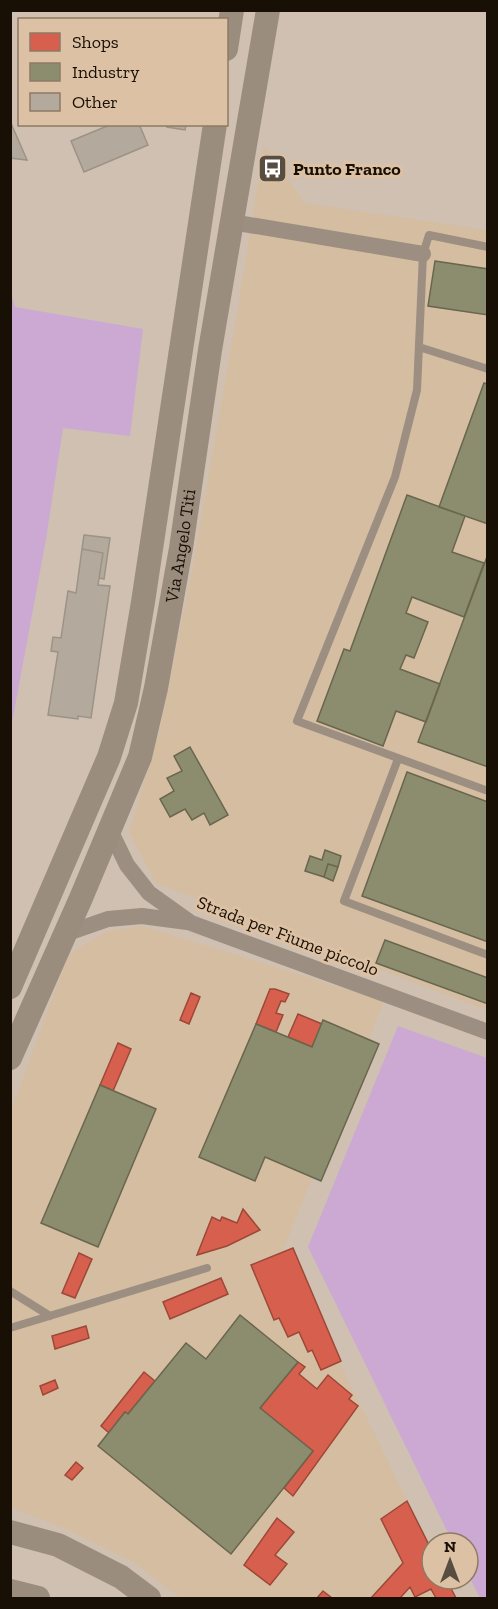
<svg xmlns="http://www.w3.org/2000/svg" width="498" height="1609" viewBox="0 0 498 1609" font-family="'Zilla Slab',serif">
<style>
.built{fill:#d5bda2}
.green{fill:#cba9d3}
.shops{fill:#d6604d;stroke:#9d4837;stroke-width:1.5}
.industry{fill:#8c8c6e;stroke:#69664e;stroke-width:1.5}
.building{fill:#b3aa9d;stroke:#9c9386;stroke-width:1.5}
.lines{fill:none;stroke-linecap:round;stroke-linejoin:round}
.lane{stroke:#9c8e80;stroke-width:8}
.street{stroke:#9c8e80;stroke-width:16}
.secondary{stroke:#9b8d7e;stroke-width:24}
.labels{text-anchor:middle;dominant-baseline:central;stroke-width:6;stroke-linejoin:round;paint-order:stroke}
.poi-label{font-size:18px;font-weight:bold;fill:#180f05;stroke:#dcc1a4;text-anchor:start}
.street-label{font-size:18px;fill:#180f05;stroke:#dcc1a4}
</style>
<rect width="100%" height="100%" fill="#cfc0b1"/>
<path class="built" d="M264,145L305,203L487,230V1010L412,982L156,883L129,832L160,729L192,572L239,302Z
M143,926L384,1001L284,1248L432,1552V1579H445L455,1598H180L132,1561L66,1529L11,1508L10,1113L69,954L108,931Z"/>
<path class="green" d="M11,293L15,307L143,329L130,436L63,428L46,539L11,728Z
M398,1026L487,1058V1598H480L468,1574V1543H453L308,1247Z"/>
<path class="shops" d="M270,989H275L289,994L285,1002L281,1001L276,1013L283,1015L276,1032L256,1024Z
M191,993L200,997L189,1024L180,1020Z
M298,1014L322,1024L312,1047L288,1037Z
M118,1043L131,1049L113,1091L100,1085Z
M243,1209L260,1230L227,1246L197,1255L212,1217L220,1221L222,1217L237,1223Z
M293,1248L341,1361L321,1370L312,1350L308,1352L299,1332L288,1337L279,1318L274,1320L251,1265Z
M79,1253L92,1259L75,1298L62,1293Z
M221,1278L228,1294L170,1319L163,1302Z
M86,1326L89,1338L55,1349L52,1336Z
M298,1362L305,1367L299,1374L317,1389L328,1375L352,1395L349,1399L358,1406L293,1496L284,1488L313,1451L260,1408Z
M144,1372L155,1381L128,1414L125,1412L109,1433L101,1426Z
M55,1380L58,1388L43,1395L40,1386Z
M76,1462L83,1468L72,1480L65,1475Z
M407,1501L432,1551V1579H446L456,1598H436L431,1589L415,1597L410,1587L400,1598H371L403,1563L381,1519Z
M277,1518L294,1532L275,1555L287,1564L270,1585L244,1565Z
M323,1591L332,1598H317Z"/>
<path class="industry" d="M267,155L285,177L278,182L261,159Z
M435,261L488,269V315L428,306Z
M484,383L488,384V524L439,507Z
M407,495L465,516L452,552L484,563L464,617L412,597L406,613L428,622L414,658L406,655L400,669L440,684L426,722L396,711L383,746L317,721L344,649L350,651Z
M488,554V767L418,742Z
M190,747L228,815L210,825L204,813L192,820L185,809L170,817L160,799L174,791L167,778L182,771L174,756Z
M407,772L488,802V942L362,896Z
M325,850L341,856L338,867L328,864L324,877L305,871L310,856L322,860Z
M328,864L338,867L333,881L324,877Z
M385,940L488,978V1004L376,963Z
M323,1020L379,1044L321,1181L265,1157L255,1181L199,1157L256,1024L312,1047Z
M100,1085L156,1109L98,1247L41,1223Z
M240,1315L298,1362L260,1408L313,1451L231,1554L98,1446L125,1412L128,1414L186,1343L206,1359Z"/>
<path class="building" d="M10,121L27,160L10,158Z
M112,124H139L148,145L84,172L71,141Z
M167,124H186L185,130L167,127Z
M84,535L110,538L104,579L99,578L103,553L82,549Z
M82,549L103,553L98,585L110,586L91,718L78,716V719L48,715L58,652L51,651L53,637L61,638L68,591L76,593Z"/>
<g class="lines">
<path class="lane" d="M488,247L429,235L423,254L417,390L395,477L297,721L488,791
M419,347L488,369
M398,759L344,901L488,955
M10,1291L50,1316
M10,1328L207,1268"/>
<path class="street" d="M232,222L423,254
M110,830L127,865L149,893L191,923L488,1032
M65,934L108,919L142,916L187,922"/>
<g class="secondary">
<path d="M226,49L232,10"/>
<path d="M10,987L109,757L126,703L143,602L215,124"/>
<path id="s1" d="M10,1058L81,898L140,757L156,688L181,548L210,350L268,10"/>
<path d="M10,1532L58,1545L121,1577L149,1598"/>
<path d="M10,1591L38,1598"/>
</g>
</g>
<defs>
<symbol id="bus-square" viewBox="-11 -11 22 22"><rect x="-9" y="-9" width="18" height="18" rx="4" fill="#584d41" stroke="#dcc1a4"/><path d="M-5-6H5V4H4V6H2V4H-2V6H-4V4H-5ZM-3.5-4V0h7V-4ZM-3.5 1.2v1.5H-2V1.2ZM2 1.2v1.5H3.5V1.2Z" fill="#fff"/></symbol>
</defs>
<g fill-rule="evenodd">
<use href="#bus-square" x="256" y="152" width="33" height="33"/>
</g>
<g class="labels">
<g class="poi-label">
<text x="293" y="169">Punto Franco</text>
</g>
<g class="street-label">
<text stroke="none"><textPath href="#s1" startOffset="543">Via Angelo Titi</textPath></text>
<text transform="translate(288 936) rotate(21)">Strada per Fiume piccolo</text>
</g>
</g>
<rect width="498" height="1609" fill="none" stroke="#180f05" stroke-width="24"/>
<rect x="18" y="18" width="210" height="108" fill="#dcc1a4" stroke="#8e7a64" stroke-width="1.5"/>
<rect x="30" y="33" width="30" height="18" fill="#d6604d" stroke="#8e7a64" stroke-width="1.5"/>
<text x="72" y="48" font-size="18" fill="#180f05">Shops</text>
<rect x="30" y="63" width="30" height="18" fill="#8c8c6e" stroke="#8e7a64" stroke-width="1.5"/>
<text x="72" y="78" font-size="18" fill="#180f05">Industry</text>
<rect x="30" y="93" width="30" height="18" fill="#b3aa9d" stroke="#8e7a64" stroke-width="1.5"/>
<text x="72" y="108" font-size="18" fill="#180f05">Other</text>
<g transform="translate(450 1561)"><circle r="28" fill="#dcc1a4" stroke="#8e7a64" stroke-width="1.5"/>
<path d="M0-4.5L10 22L0 15L-10 22Z" fill="#584d41"/>
<text y="-9" font-size="16" font-weight="bold" text-anchor="middle" fill="#180f05">N</text>
</g>
</svg>
